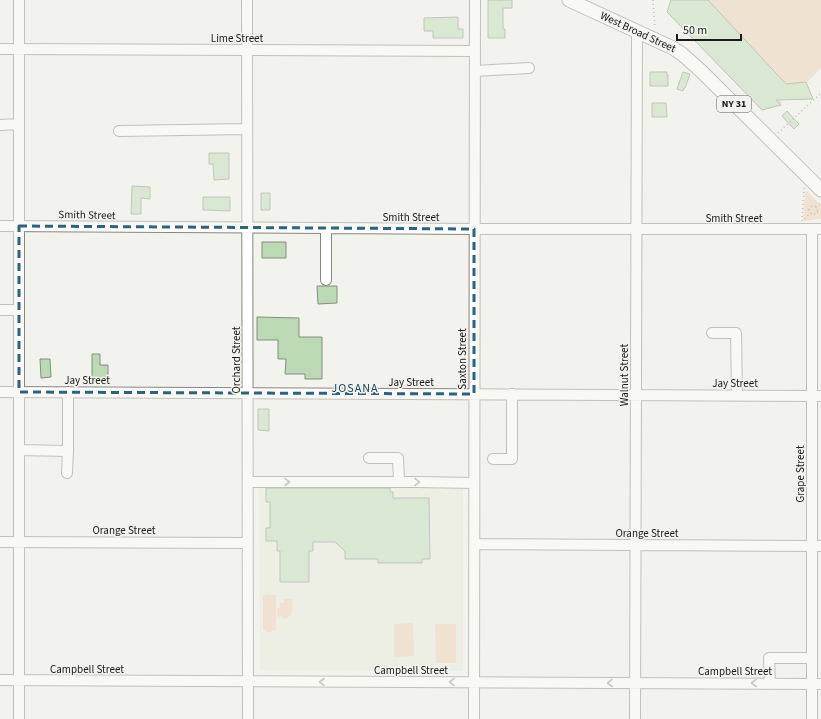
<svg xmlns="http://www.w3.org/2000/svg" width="821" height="719" viewBox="0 0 821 719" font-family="'Source Sans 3',sans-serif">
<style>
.built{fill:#e7eadc}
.green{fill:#ebcfaf}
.building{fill:#bbdab3;stroke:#878c86}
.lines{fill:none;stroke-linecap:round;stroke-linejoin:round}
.minor-casing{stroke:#858680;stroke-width:12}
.major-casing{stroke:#858680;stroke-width:15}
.path{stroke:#848480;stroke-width:1.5;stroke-dasharray:1 3;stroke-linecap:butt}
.minor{stroke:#fff;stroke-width:10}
.major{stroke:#fff;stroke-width:13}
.oneway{stroke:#989897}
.marked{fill:none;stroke:#2b647e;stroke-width:3;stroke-dasharray:8 5;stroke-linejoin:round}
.labels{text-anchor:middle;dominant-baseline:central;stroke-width:3;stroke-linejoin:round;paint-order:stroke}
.shield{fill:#f2f3ec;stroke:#5b5b58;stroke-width:1}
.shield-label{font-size:10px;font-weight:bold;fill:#1a1a18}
.street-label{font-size:11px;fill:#1a1a18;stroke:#f2f3ec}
.neighbourhood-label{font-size:12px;letter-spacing:1px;fill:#1a475b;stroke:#f2f3ec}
</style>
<rect width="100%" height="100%" fill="#f2f3ec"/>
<path class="built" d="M259,484L463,486V671L260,670Z"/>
<path class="green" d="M671,0H821V68L806,83L813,99L782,100L781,105L762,110L667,12Z
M805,191H807L821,205V219L803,221Z
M266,594L276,595V630H272V632H266V630H263V595H266Z
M284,599H293L291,616L287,617V619H282V616L277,617V608H280V603H284Z
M413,623L414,656L394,657V624Z
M435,624H456V663H436Z"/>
<path class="building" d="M488,0H512V8H503V29H505V38H488Z
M671,0H708L786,84L806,82L813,99L776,100L781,105L762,110L667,12Z
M458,17V29H463V38H433V31H424V18Z
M650,72H667V75H668V86H650Z
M683,72L690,74L685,88H684L683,91L677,89Z
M652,103H666L667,117H652Z
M787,111L799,124L794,129L782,116Z
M209,153H229V179L214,180L213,164H209Z
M132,186L150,187V199L141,198V214H131Z
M261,193H270V210H261Z
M203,197H230V211L203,210Z
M262,242H286V258H262Z
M317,286H337V303L318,304Z
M257,317L299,318V337H322V379H305V374H285L286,359H278V340H257Z
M92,354H100V365H108V380H92Z
M40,359H50L51,377L41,378Z
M258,409H269V431L258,430Z
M266,488H390V492H393V498H429L430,559H422V563H378V559H345V551L335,542H313V551H309V582H280V551H277V541H266V528H270V502H266Z"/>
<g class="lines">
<defs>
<path id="minor" d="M247,0L248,719
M0,49L475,51
M475,71L529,68
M0,125L19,124
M119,131L247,129
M0,226L474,229H821
M326,280V229
M0,310H19
M712,333H736L737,395
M0,392L821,396
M19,450L68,451V392
M369,458H398L399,482
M493,459H512V394
M67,473L68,451
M248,482H417L474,483
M0,542L248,543
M474,544L821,546
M0,680L821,684
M770,684L769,658H812
M19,719V0
M474,719L475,0
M635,719L637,32
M812,719V229"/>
<path id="major" d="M569,0L673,48L682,54L700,70L821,190"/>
</defs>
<use href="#minor" class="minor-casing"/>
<use href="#major" class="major-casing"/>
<path class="path" d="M653,0L655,28
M778,133L821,93
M809 210a4 4 0 1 1 8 0a4 4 0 1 1-8 0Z
M816,207L821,203
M817,212L821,213
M805,219L810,213
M802,221L804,188"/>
<use href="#minor" class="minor"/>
<use href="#major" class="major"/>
</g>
<defs><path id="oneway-chevron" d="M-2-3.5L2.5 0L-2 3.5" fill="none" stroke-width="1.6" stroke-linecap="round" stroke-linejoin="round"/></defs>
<g class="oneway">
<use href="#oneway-chevron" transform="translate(287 482)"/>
<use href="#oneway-chevron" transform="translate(417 482)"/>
<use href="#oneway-chevron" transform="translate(322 682) rotate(-180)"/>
<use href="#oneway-chevron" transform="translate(452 682) rotate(-180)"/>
<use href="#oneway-chevron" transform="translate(610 683) rotate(-180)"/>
<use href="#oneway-chevron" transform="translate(754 683) rotate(-180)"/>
</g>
<path d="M0 0H821V719H0ZM19,226L474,229V394L19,392Z" fill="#f2f3ec" fill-opacity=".55" fill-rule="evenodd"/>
<path class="marked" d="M19,226L474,229V394L19,392Z"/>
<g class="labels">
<rect class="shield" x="717" y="96" width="34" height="16" rx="3"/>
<g class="shield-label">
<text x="734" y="104">NY 31</text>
</g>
<g class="street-label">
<text transform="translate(638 32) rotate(25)">West Broad Street</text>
<text x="237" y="38">Lime Street</text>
<text transform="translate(87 215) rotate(1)">Smith Street</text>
<text x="411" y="217">Smith Street</text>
<text x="734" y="218">Smith Street</text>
<text transform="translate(462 359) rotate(-90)">Saxton Street</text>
<text transform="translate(236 360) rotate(-90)">Orchard Street</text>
<text transform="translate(624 375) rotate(-90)">Walnut Street</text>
<text x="87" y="380">Jay Street</text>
<text x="411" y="382">Jay Street</text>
<text x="735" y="383">Jay Street</text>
<text transform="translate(800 474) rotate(-90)">Grape Street</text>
<text x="124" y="530">Orange Street</text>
<text x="647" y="533">Orange Street</text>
<text x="87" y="669">Campbell Street</text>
<text x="411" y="670">Campbell Street</text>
<text x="735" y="671">Campbell Street</text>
</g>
<g class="neighbourhood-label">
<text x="355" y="388">JOSANA</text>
</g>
</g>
<path d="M677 34v6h64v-6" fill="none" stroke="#1a1a18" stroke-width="2"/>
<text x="683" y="34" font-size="12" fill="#1a1a18" stroke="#f2f3ec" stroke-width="3" paint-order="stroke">50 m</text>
</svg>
